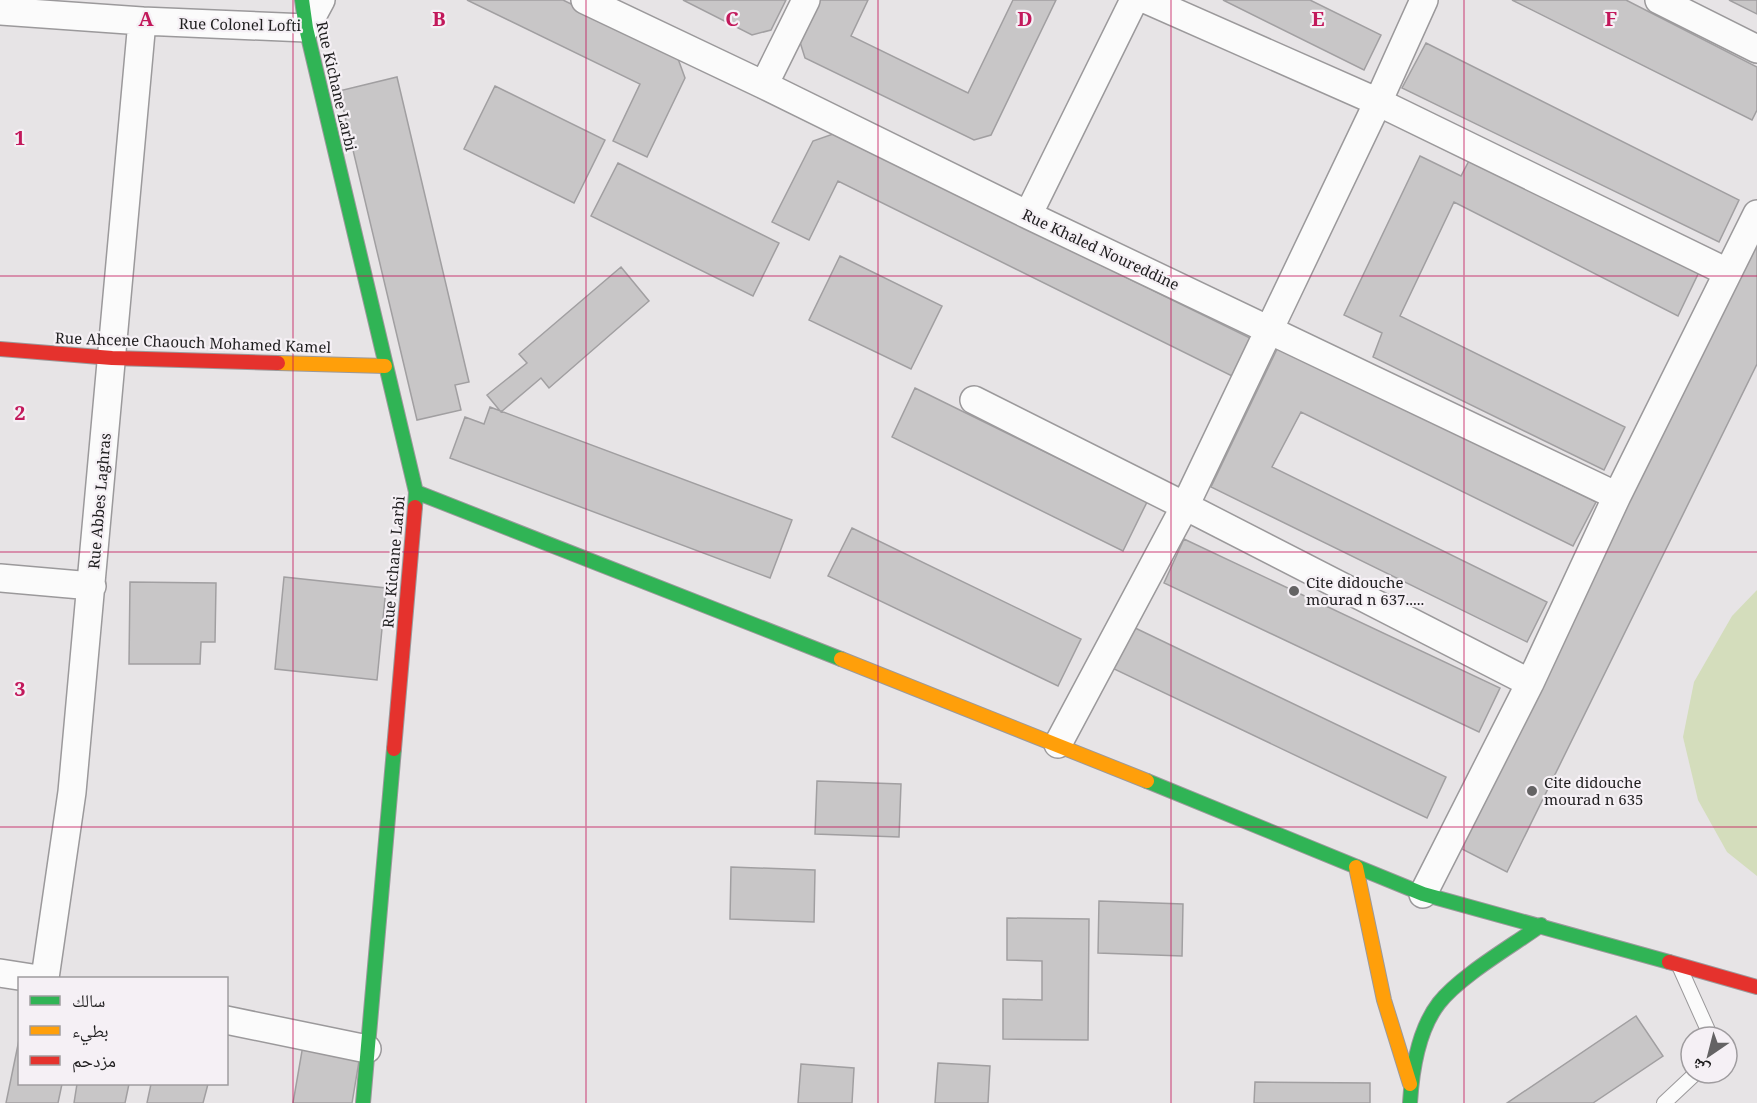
<svg xmlns="http://www.w3.org/2000/svg" width="1757" height="1103" viewBox="0 0 1757 1103" font-family="'Noto Serif','Noto Naskh Arabic',serif">
<style>
.green{fill:#d4ddbc}
.building{fill:#c8c6c7;stroke:#a19fa1;stroke-width:1.5}
.lines{fill:none;stroke-linecap:round;stroke-linejoin:round}
.lane-casing{stroke:#9b999b;stroke-width:16}
.street-casing{stroke:#9b999b;stroke-width:30}
.fast-casing{stroke:#9b999b;stroke-width:16}
.slow-casing{stroke:#9b999b;stroke-width:16}
.jam-casing{stroke:#9b999b;stroke-width:16}
.lane{stroke:#fbfbfb;stroke-width:14}
.street{stroke:#fbfbfb;stroke-width:27}
.fast{stroke:#30b455;stroke-width:14}
.slow{stroke:#ff9f0a;stroke-width:14}
.jam{stroke:#e5322d;stroke-width:14}
.grid{fill:none;stroke:#c2185b;stroke-width:1.5;stroke-opacity:0.55}
.poi-dot{fill:#646364;stroke:#f5f0f5;stroke-width:2}
.labels{text-anchor:middle;dominant-baseline:central;stroke-width:4.5;stroke-linejoin:round;paint-order:stroke}
.street-label{font-size:15px;fill:#1e1d1e;stroke:#f5f0f5}
.poi-label{font-size:15px;fill:#1e1d1e;stroke:#f5f0f5;text-anchor:start}
.grid-label{font-size:20px;text-anchor:middle;font-weight:bold;fill:#c2185b;stroke:#f5f0f5;stroke-width:4.5;stroke-linejoin:round;paint-order:stroke}
</style>
<rect width="100%" height="100%" fill="#e7e4e6"/>
<path class="green" d="M1757,590V876L1727,852L1698,800L1683,737L1694,682L1732,616Z"/>
<path class="building" d="M467,0H563L677,56L685,78L647,157L613,141L640,84Z
M683,0H786L771,30L752,35Z
M820,0H868L851,36L968,93L1013,0H1056L991,135L974,140L805,58L800,42Z
M1223,0H1310L1381,35L1364,70Z
M1512,0H1626L1757,67V110L1752,120Z
M1729,0H1757V14Z
M1426,43L1739,200L1719,242L1402,88Z
M397,77L469,382L455,385L461,410L417,420L339,91Z
M495,86L605,140L574,203L464,149Z
M833,134L1250,338L1232,376L838,181L809,240L772,222L813,141Z
M1420,156L1461,176L1471,157L1699,272L1678,316L1454,202L1400,316L1625,427L1604,470L1373,357L1382,333L1344,315Z
M618,163L779,243L753,296L591,216Z
M1757,244V364L1507,872L1458,847Z
M840,256L942,306L911,369L809,320Z
M621,267L649,301L549,388L541,378L501,412L487,395L527,363L519,354Z
M1278,347L1596,502L1573,546L1301,412L1272,467L1547,602L1527,642L1211,487Z
M915,388L1147,502L1123,551L892,437Z
M490,407L792,520L770,578L450,458L465,417L484,424Z
M852,528L1081,639L1058,686L828,576Z
M1184,539L1500,688L1479,732L1164,583Z
M284,577L386,588L377,680L275,669Z
M130,582L216,583L215,642H201L200,664H129Z
M1131,626L1446,777L1427,818L1112,668Z
M817,781L901,784L899,837L815,834Z
M731,867L815,870L814,922L730,919Z
M1099,901L1183,904L1182,956L1098,953Z
M1007,918L1089,919L1088,1040L1003,1039V999L1042,1000V961L1007,960Z
M1636,1016L1663,1056L1593,1103H1507Z
M20,1035V1084H62L58,1103H6Z
M303,1045L360,1055L352,1103H293Z
M938,1063L990,1066L988,1103H935Z
M801,1064L854,1068L852,1103H798Z
M1255,1082L1370,1083V1103H1254Z
M77,1084H129L125,1103H74Z
M151,1084H208L203,1103H147Z"/>
<g class="lines">
<defs>
<path id="lane" d="M1680,968L1711,1037
M1664,1103L1696,1073"/>
<path id="street" d="M585,0L764,85L1028,215L1617,496
M1147,0L1378,102L1727,272
M1659,0L1757,49
M0,11L142,21L306,28L321,0
M764,85L806,0
M1028,215L1134,0
M974,400L1185,506L1530,683
M0,578L92,586
M1058,744L1185,506L1378,102L1424,0
M1423,894L1530,683L1617,496L1757,214
M0,973L32,978
M45,978L72,792L142,21
M226,1020L367,1049"/>
<path id="fast" d="M302,0L306,28L416,492L415,507
M416,492L841,659
M1147,781L1423,894L1669,962
M363,1103L394,749
M1410,1103C1412,1070 1418,1030 1439,1003C1460,976 1512,946 1541,925"/>
<path id="slow" d="M278,363L385,366
M841,659L1147,781
M1356,867L1384,1000L1410,1084"/>
<path id="jam" d="M0,349L112,358L278,363
M394,749L415,507
M1669,962L1757,987"/>
</defs>
<use href="#lane" class="lane-casing"/>
<use href="#street" class="street-casing"/>
<use href="#fast" class="fast-casing"/>
<use href="#slow" class="slow-casing"/>
<use href="#jam" class="jam-casing"/>
<use href="#lane" class="lane"/>
<use href="#street" class="street"/>
<use href="#fast" class="fast"/>
<use href="#slow" class="slow"/>
<use href="#jam" class="jam"/>
</g>
<path class="grid" d="M293,0V1103M586,0V1103M878,0V1103M1171,0V1103M1464,0V1103M0,276H1757M0,552H1757M0,827H1757"/>
<g class="poi-dot">
<circle cx="1294" cy="591" r="6"/>
<circle cx="1532" cy="791" r="6"/>
</g>
<g class="labels">
<g class="street-label">
<text transform="translate(240 24) rotate(1)">Rue Colonel Lofti</text>
<text transform="translate(337 86) rotate(77)">Rue Kichane Larbi</text>
<text transform="translate(1101 249) rotate(25)">Rue Khaled Noureddine</text>
<text transform="translate(193 342) rotate(2)">Rue Ahcene Chaouch Mohamed Kamel</text>
<text transform="translate(99 501) rotate(-85)">Rue Abbes Laghras</text>
<text transform="translate(393 562) rotate(-85)">Rue Kichane Larbi</text>
</g>
<g class="poi-label">
<text x="1306" y="582">Cite didouche<tspan x="1306" dy="17">mourad n 637.....</tspan></text>
<text x="1544" y="782">Cite didouche<tspan x="1544" dy="17">mourad n 635</tspan></text>
</g>
</g>
<g class="grid-label">
<text x="146" y="26">A</text>
<text x="439" y="26">B</text>
<text x="732" y="26">C</text>
<text x="1025" y="26">D</text>
<text x="1318" y="26">E</text>
<text x="1611" y="26">F</text>
<text x="20" y="145">1</text>
<text x="20" y="420">2</text>
<text x="20" y="696">3</text>
</g>
<rect x="18" y="977" width="210" height="108" fill="#f5f0f5" stroke="#9f9c9f" stroke-width="1.5"/>
<rect x="30" y="996" width="30" height="9" fill="#30b455" stroke="#9f9c9f" stroke-width="1.5"/>
<text x="72" y="1007" font-size="18" fill="#1e1d1e">سالك</text>
<rect x="30" y="1026" width="30" height="9" fill="#ff9f0a" stroke="#9f9c9f" stroke-width="1.5"/>
<text x="72" y="1037" font-size="18" fill="#1e1d1e">بطيء</text>
<rect x="30" y="1056" width="30" height="9" fill="#e5322d" stroke="#9f9c9f" stroke-width="1.5"/>
<text x="72" y="1067" font-size="18" fill="#1e1d1e">مزدحم</text>
<g transform="translate(1709 1055) rotate(215)"><circle r="28" fill="#f5f0f5" stroke="#9f9c9f" stroke-width="1.5"/>
<path d="M0-4.5L10 22L0 15L-10 22Z" fill="#646364"/>
<text y="-9" font-size="16" font-weight="bold" text-anchor="middle" fill="#1e1d1e">ش</text>
</g>
</svg>
